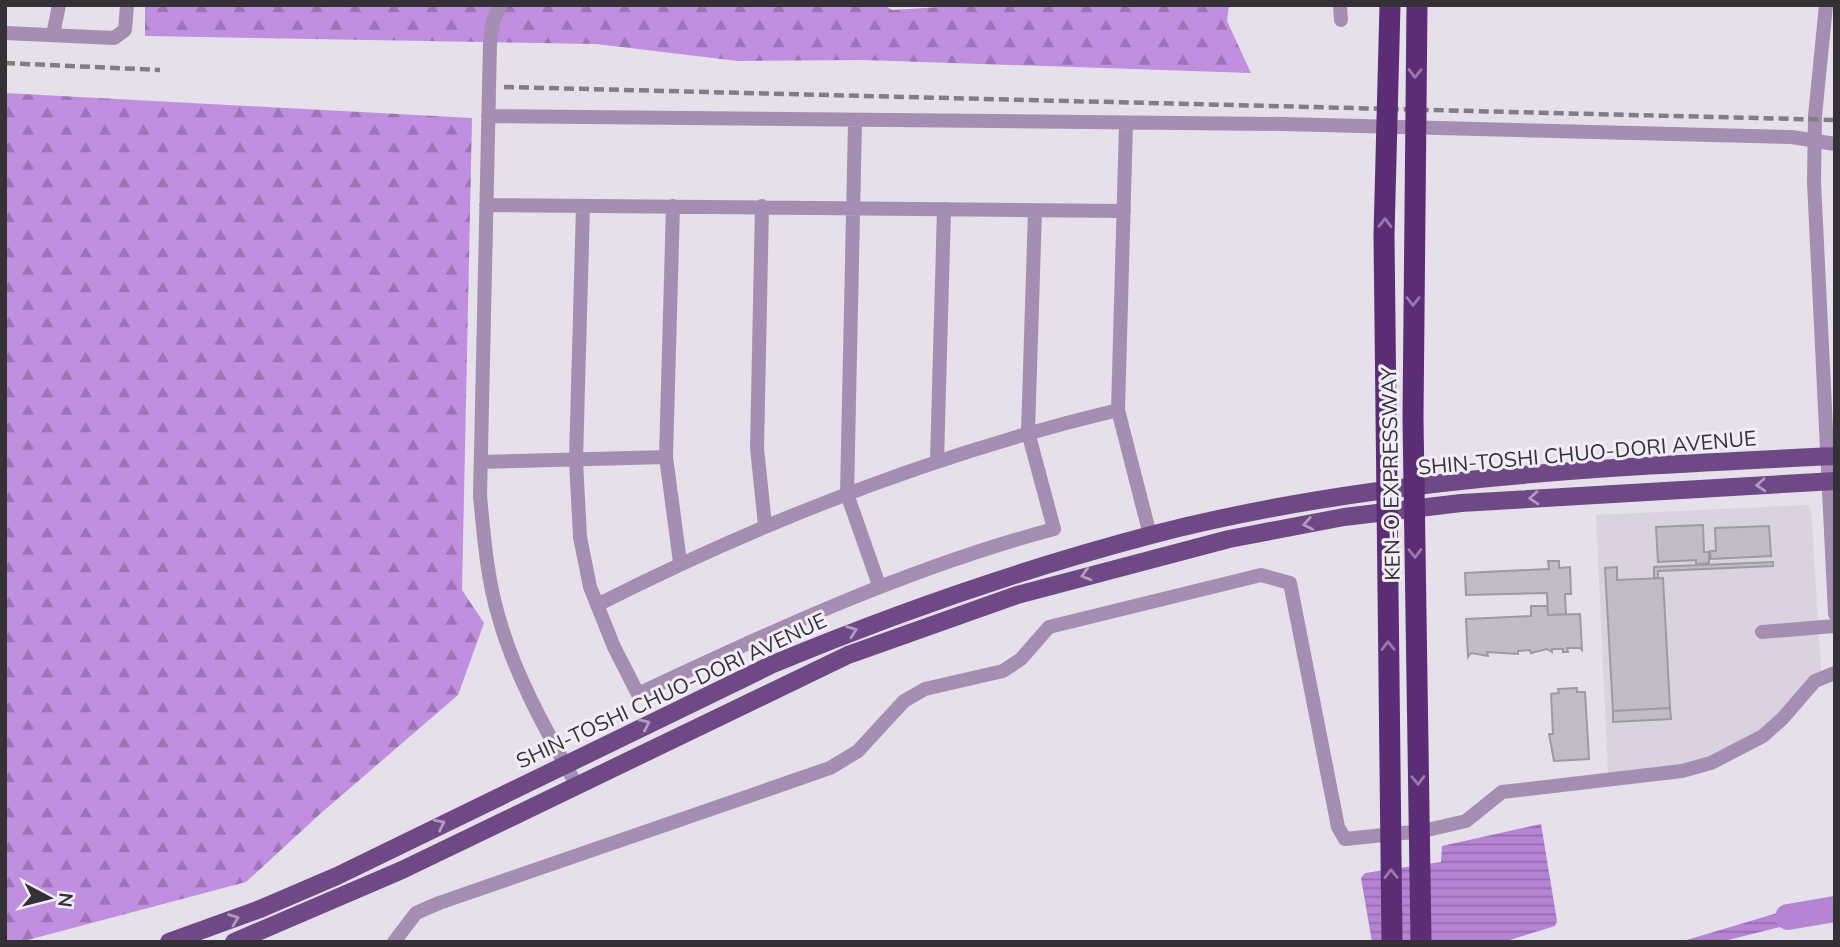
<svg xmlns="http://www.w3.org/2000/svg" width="1840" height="947" viewBox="0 0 1840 947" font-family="Mulish,sans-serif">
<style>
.built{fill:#dbd2e0}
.forest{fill:url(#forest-firs)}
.water{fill:url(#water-rules)}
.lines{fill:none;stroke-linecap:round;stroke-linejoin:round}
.river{stroke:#b584d4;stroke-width:26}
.building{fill:#c2bdc5;stroke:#9e99a2;stroke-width:2}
.minor{stroke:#a48fb2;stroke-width:14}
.major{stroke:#6f4886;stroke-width:18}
.rail{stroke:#817e84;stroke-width:4.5;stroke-dasharray:10 5;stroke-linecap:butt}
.highway-bridge{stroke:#5b2d75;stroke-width:21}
.oneway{stroke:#977aa9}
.oneway2{stroke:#b09abe}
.labels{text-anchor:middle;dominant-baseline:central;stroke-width:6;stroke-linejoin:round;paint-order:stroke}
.street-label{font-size:21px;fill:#333135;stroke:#f2edf6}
</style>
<defs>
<pattern id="forest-firs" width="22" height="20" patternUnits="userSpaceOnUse" patternTransform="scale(1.75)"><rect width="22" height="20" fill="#c18fdf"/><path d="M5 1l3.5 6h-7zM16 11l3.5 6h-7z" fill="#9d75b6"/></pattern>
<pattern id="water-rules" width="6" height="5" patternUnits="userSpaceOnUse" patternTransform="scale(1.75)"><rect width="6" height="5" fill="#b584d4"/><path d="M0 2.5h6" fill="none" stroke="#946dad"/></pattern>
</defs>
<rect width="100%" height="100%" fill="#e5e0e9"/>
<path class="built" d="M1807,505L1811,509L1821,671L1758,732L1716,755L1683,765L1608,774L1596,515Z"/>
<path class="forest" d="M145,5H884L892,10L972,5H1229L1227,21L1251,73L864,60L738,61L596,44L145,36Z
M5,93L472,118L462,590L484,623L458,695L320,814L246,882L20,942H5Z"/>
<path class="water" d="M1541,824L1557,921L1555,926L1503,942H1372L1361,878L1365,873L1441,862L1442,846Z
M1823,905L1824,916L1720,942H1680L1774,914Z"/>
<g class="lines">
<path class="river" d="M1788,917L1835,909"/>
</g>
<path class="building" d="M1703,525L1704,552H1709V563L1696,564V560L1658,562L1656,527Z
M1769,526L1771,556L1711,559L1710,551H1716L1715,528Z
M1548,561H1559V568L1570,567L1571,594H1565L1566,614L1548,615L1547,593L1466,595L1465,573L1549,569Z
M1773,562V566L1658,571V578H1654V567Z
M1617,567V580L1663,578L1670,708L1613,711L1605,568Z
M1531,606H1547L1548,615L1580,614L1582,650L1580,648H1567L1568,652H1563V649H1552V652L1547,649L1531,653L1530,650L1518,651V654L1487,652L1488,656L1471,653L1468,657L1466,619L1531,616Z
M1577,688V692H1585L1589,759L1554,761L1549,734H1553L1551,694L1559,693L1558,689Z
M1670,708L1671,719L1613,722V711Z"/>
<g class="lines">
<path class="minor" d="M501,5L493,21L490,44L480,496C484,537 487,579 499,618C515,676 547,732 576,784
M1340,5L1341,20
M1826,5L1815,116L1814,182L1835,614
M5,33L114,38L125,30L127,5
M53,35L59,5
M488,116L1283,124L1792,137L1835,144
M855,122L847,494L879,585
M1126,124L1118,410L1150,535
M486,205L1124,211
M583,206L576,460L580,537L590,587L614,647L638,694C774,630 908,568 1054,529L1028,432L1035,211
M673,206L666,457L680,562
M762,206L757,448L765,525
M937,461L944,209
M481,462L666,457
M597,605C763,521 937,453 1118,410
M1762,632L1835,626
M394,942L416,913L439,903L830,768L858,751L904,701L925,689L1003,671L1021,659L1049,627L1261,575L1290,583L1338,827L1345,839L1423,831L1466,821L1502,792L1682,771L1711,763L1763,736L1783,718L1815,681L1835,673"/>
<path class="major" d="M169,942L260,909L337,876L773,664C896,613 1022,569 1151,535C1373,477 1607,467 1835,456
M234,942L402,870L848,655L1017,595L1229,539L1344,517L1461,503L1835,481"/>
<path class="rail" d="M5,63L160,70
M504,87L1835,120"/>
<path class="highway-bridge" d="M1390,5L1384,235L1392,942
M1417,5L1413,418L1421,942"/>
</g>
<defs><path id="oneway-chevron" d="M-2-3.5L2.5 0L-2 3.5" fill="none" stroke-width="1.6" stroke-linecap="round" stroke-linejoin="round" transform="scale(1.75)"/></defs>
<g class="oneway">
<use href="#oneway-chevron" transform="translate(1415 73) rotate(91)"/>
<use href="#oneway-chevron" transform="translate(1385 223) rotate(-89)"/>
<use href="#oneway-chevron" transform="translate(1413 301) rotate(90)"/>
<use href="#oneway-chevron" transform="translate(1415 553) rotate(89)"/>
<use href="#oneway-chevron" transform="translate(1388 646) rotate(-91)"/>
<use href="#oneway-chevron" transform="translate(1418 780) rotate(89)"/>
<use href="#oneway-chevron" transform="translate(1391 874) rotate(-91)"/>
</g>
<g class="oneway2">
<use href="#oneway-chevron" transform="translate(1761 485) rotate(177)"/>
<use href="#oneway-chevron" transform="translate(1534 498) rotate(176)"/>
<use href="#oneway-chevron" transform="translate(1308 524) rotate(169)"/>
<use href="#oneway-chevron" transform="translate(1086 575) rotate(164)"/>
<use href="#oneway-chevron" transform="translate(852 631) rotate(-21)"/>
<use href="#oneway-chevron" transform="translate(645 724) rotate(-25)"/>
<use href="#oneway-chevron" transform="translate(440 824) rotate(-26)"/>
<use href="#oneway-chevron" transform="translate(234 919) rotate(-21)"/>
</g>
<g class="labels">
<g class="street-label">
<text transform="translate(1587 452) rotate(-5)">SHIN-TOSHI CHUO-DORI AVENUE</text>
<text transform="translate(1390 474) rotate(-91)">KEN-O EXPRESSWAY</text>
<text transform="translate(671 690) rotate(-25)">SHIN-TOSHI CHUO-DORI AVENUE</text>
</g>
</g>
<rect width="1840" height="947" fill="none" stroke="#333135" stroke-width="14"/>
<g transform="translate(49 898) rotate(97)" stroke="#f2edf6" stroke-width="5" paint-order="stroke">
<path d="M0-5L12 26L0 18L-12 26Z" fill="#333135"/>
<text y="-10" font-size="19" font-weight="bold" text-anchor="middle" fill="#333135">N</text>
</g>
</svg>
